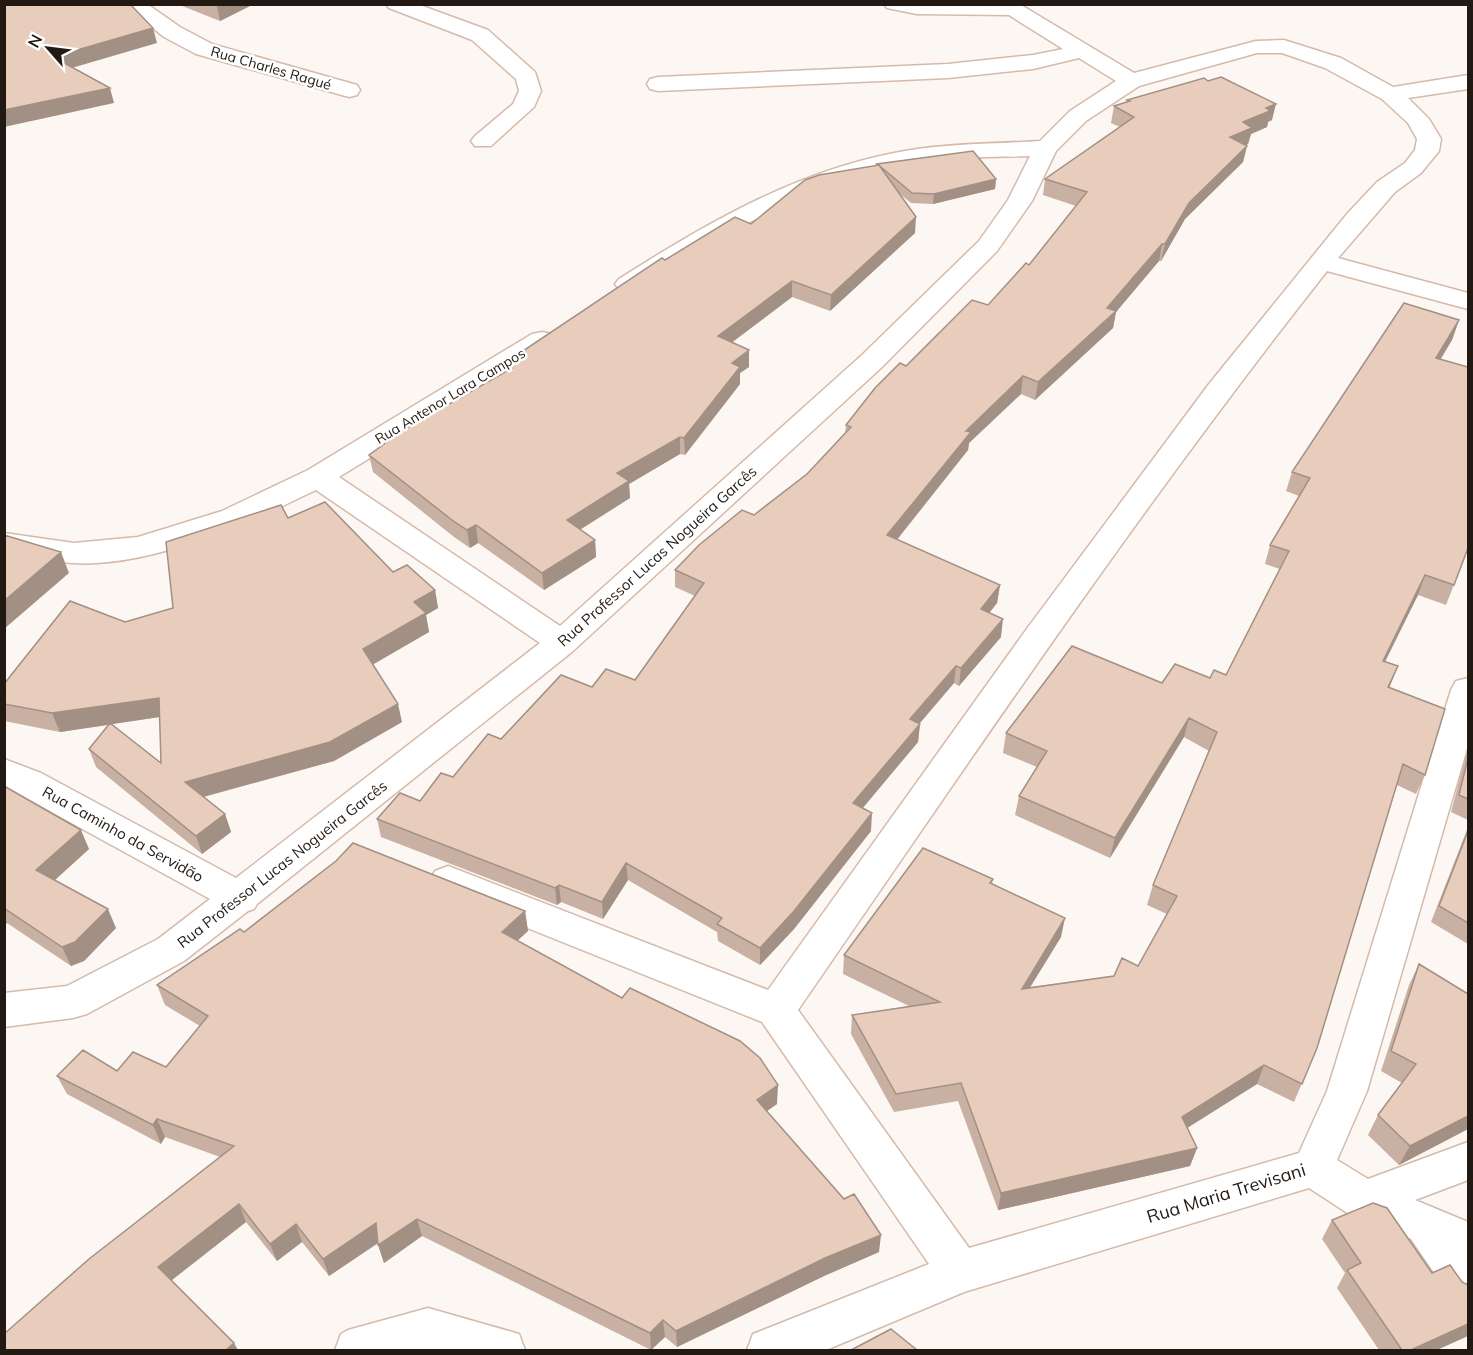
<svg xmlns="http://www.w3.org/2000/svg" width="1473" height="1355" viewBox="0 0 1473 1355" font-family="Mulish,sans-serif">
<style>
.lines{fill:none;stroke-linecap:round;stroke-linejoin:round}
.minor-casing{stroke:#d5baaa;stroke-width:3}
.minor{fill:#fff;fill-rule:evenodd}
.wall{fill:#c8b0a2;fill-rule:evenodd}
.shaded-wall{fill:#a29084}
.building{fill:#e8cdbc;stroke:#a29084;stroke-width:1.5}
.labels{text-anchor:middle;dominant-baseline:central;stroke-width:5;stroke-linejoin:round;paint-order:stroke}
.far-street-label{font-size:14px;fill:#221913;stroke:#fff}
.street-label{font-size:15px;fill:#221913;stroke:#fff}
.near-street-label{font-size:18px;fill:#221913;stroke:#fff}
</style>
<rect width="100%" height="100%" fill="#fcf7f3"/>
<g class="lines">
<defs>
<path id="minor" d="M123,4H147L180,27L212,44L357,85L360,90L357,95L349,97L196,54L164,37Z
M386,4H417L488,30L535,72L541,91L534,107L491,146H475L471,141L475,136L513,104L519,91L516,79L472,40L389,8Z
M884,4L1021,5L1134,73L1256,41L1284,40L1341,58L1393,87L1468,75V89L1408,98L1429,119L1441,139L1439,151L1421,173L1395,192L1338,258L1468,293V309L1327,271C1139,509 970,760 798,1010L969,1248L1299,1153L1327,1091L1451,690L1456,681L1468,678V745L1367,1091L1337,1160L1368,1179L1468,1142V1180L1415,1200L1468,1222V1305L1452,1299L1411,1239L1349,1214L1309,1188L964,1292L826,1350H747L753,1334L929,1264L762,1022L435,891L430,881L435,871L448,866L768,990L1026,630L1209,384L1347,214L1377,182L1405,163L1415,150L1417,139L1408,123L1382,99L1325,68L1282,53H1257L1139,86L1086,121L1056,151L1032,201L997,251L882,367L573,651L257,904L254,909L248,911L184,961L87,1014L73,1018L4,1027V993L67,986L158,939L210,899L4,786V759L41,773L236,878L540,643L316,490C248,523 150,568 73,563C50,562 27,556 4,553V533L74,543L138,537L222,511L308,470L532,334L542,332L552,334L555,340L552,346L339,477L560,626L862,355L979,241L1008,200L1030,156C985,157 939,157 895,167C801,187 717,238 637,289L628,292L619,289L615,284L619,279C705,224 793,173 894,153C942,143 991,144 1040,141L1070,111L1116,81L1079,58L1033,69L948,78L658,91L650,89L647,84L650,79L658,77L948,64L1033,55L1063,49L1009,15L917,14L887,8Z
M428,1308L519,1334L525,1350H335L341,1334L348,1330Z"/>
</defs>
<use href="#minor" class="minor-casing"/>
<use href="#minor" class="minor"/>
</g>
<path class="wall" d="M177,4H254L220,21Z
M1127,100L1272,120L1268,122L1267,127L1251,134L1248,144L1246,145L1247,146L1243,162L1185,219L1161,261H1159L1116,312L1113,328L1035,400L1021,394L969,443L968,450L897,540L1000,585L997,603L989,613L1001,637L959,686L954,683L919,724H920L918,742L862,808L871,831L794,929L760,965L718,941L717,932L628,880L603,919L561,902L557,905L381,837L377,819L420,801L453,777L501,739L592,687L635,680L695,596L675,587V570L754,515L807,474L845,434L846,425L906,366L988,305L1029,265L1076,206L1043,195L1045,179L1120,127L1111,123L1114,106L1127,102Z
M877,164L996,179L995,189L933,204L911,203L899,193L915,233L830,311L792,297L732,342L749,350V367L740,373V384L685,455L680,454L629,484L630,498L580,530L595,540L596,557L544,590L478,543L470,548L454,537L373,472L369,455L506,372L505,363L665,260L751,224L877,165Z
M1459,320L1452,340L1441,359L1468,549L1446,605L1418,595L1385,661L1389,688L1425,775L1416,794L1397,785L1317,1048L1294,1102L1257,1084L1187,1128L1197,1148L1190,1166L998,1210L958,1101L894,1112L851,1034L852,1015L909,1006L843,974L844,955L993,879L992,884L1061,937L1030,987L1114,976L1138,966L1167,914L1147,905L1153,885L1209,751L1184,737L1110,858L1015,815L1019,796L1037,767L1003,753L1006,733L1162,683L1210,678L1226,675L1280,569L1265,564L1270,545L1299,496L1286,491L1292,472Z
M288,518L393,572L435,590L438,608L426,615L429,632L373,664L402,722L334,761L204,797L225,814L231,832L202,854L96,767L89,749L108,725L60,732L4,721V684L125,622L173,608ZM160,717L161,763L111,724Z
M1468,747V820L1451,812Z
M4,786L89,849L55,880L116,928L84,961L71,966L7,923L4,925Z
M1468,827V944L1431,922Z
M525,911L528,931L517,941L777,1104L766,1111L879,1252L824,1276L677,1347L665,1337L651,1350L422,1236L384,1263L378,1243L329,1276L302,1242L277,1261L246,1222L171,1280L4,1350L220,1157L165,1137L161,1144L67,1094L57,1076L166,1067L200,1026L165,1005L157,985L244,932Z
M1419,964L1468,994V1129L1399,1165L1368,1135L1378,1115L1402,1083L1381,1071L1409,985Z
M1332,1220L1432,1273L1462,1282L1437,1350H1379L1337,1288L1345,1273L1322,1239Z"/>
<path class="shaded-wall" d="M220,4H254L220,21L217,6Z
M153,28L157,43L58,72L53,57Z
M110,88L114,103L4,127V110Z
M1276,104L1272,120L1268,122L1267,127L1251,134L1248,144L1227,153L1230,137L1243,122L1266,108Z
M1247,146L1243,162L1185,219L1161,261L1165,244L1189,203Z
M996,179L995,189L933,204L934,194Z
M916,217L915,233L830,311L831,295Z
M1162,244L1159,261L1116,312L1113,328L1035,400L1038,382L1107,308Z
M792,281V297L718,353V336Z
M1459,320L1452,340L1429,377L1436,358Z
M749,350V367L740,373V384L685,455L684,438L732,363Z
M1023,376L1021,394L969,443L968,450L886,553L887,535L966,431Z
M680,437V454L629,484L630,498L568,537L567,520L617,473Z
M476,525L478,543L470,548L467,530Z
M595,540L596,557L544,590L542,573Z
M61,552L69,573L4,629V601Z
M1425,575L1418,595L1376,680L1383,661Z
M1000,585L997,603L979,626L981,609Z
M435,590L438,608L426,615L429,632L367,668L363,649L414,602Z
M1003,619L1001,637L959,686L961,668Z
M956,666L954,683L908,737L910,719Z
M1398,666L1390,686L1380,707L1388,687Z
M159,698L166,716L60,732L52,713Z
M398,704L402,722L334,761L191,800L185,782Z
M1189,718L1184,737L1110,858L1115,838Z
M920,724L918,742L852,821L853,803Z
M872,813L871,831L794,929L760,965V948Z
M225,814L231,832L202,854L196,836Z
M81,830L89,849L45,889L36,870Z
M626,863L628,880L603,919L602,902Z
M559,885L561,902L557,905L555,888Z
M108,909L116,928L84,961L71,966L62,947Z
M525,911L528,931L505,952L502,932Z
M4,917L7,923L4,925Z
M1065,918L1061,937L1018,1007L1022,989Z
M1264,1065L1257,1084L1176,1135L1182,1117Z
M778,1085L777,1104L756,1119L757,1100Z
M1468,1116V1129L1399,1165L1410,1146Z
M157,1119L165,1137L161,1144L153,1125Z
M1197,1148L1190,1166L998,1210L1001,1193Z
M239,1204L246,1222L167,1284L158,1267Z
M417,1219L422,1236L384,1263L378,1245Z
M376,1223L381,1241L329,1276L323,1259Z
M296,1224L302,1242L277,1261L270,1244Z
M881,1235L879,1252L824,1276L677,1347L676,1331L825,1258Z
M663,1320L665,1337L651,1350L650,1333Z
M1468,1324V1336L1437,1350H1411Z
M234,1343L238,1350H226Z"/>
<path class="building" d="M4,4H130L153,28L53,57L110,88L4,110Z
M1221,77L1276,104L1266,108L1270,111L1243,122L1252,128L1230,137L1247,146L1189,203L1165,244H1162L1107,308L1116,311L1038,382L1023,376L966,431L971,432L887,535L1000,585L981,609L1003,619L961,668L956,666L910,719L920,724L853,803L872,813L794,911L760,948L717,924L722,918L626,863L602,902L559,885L555,888L377,819L400,793L420,801L441,773L453,777L488,734L501,739L561,675L592,687L606,669L635,680L704,583L675,570L699,545L742,510L754,515L807,474L851,427L846,425L875,388L900,363L906,366L972,300L988,305L1026,263L1029,265L1087,192L1045,179L1134,117L1114,106L1130,101L1127,100L1204,78L1208,81Z
M973,151L996,179L934,194L912,193L881,167L879,165L877,164Z
M879,165L916,217L831,295L792,281L718,336L749,350L732,363L740,367L684,438L680,437L617,473L629,481L567,520L595,540L542,573L476,525L467,530L452,520L369,455L441,403L446,406L512,368L505,363L662,258L665,260L735,217L751,224L805,180L819,175Z
M1404,303L1459,320L1436,358L1468,367V548L1454,585L1425,575L1383,661L1398,666L1388,687L1445,709L1425,775L1403,764L1317,1048L1302,1084L1264,1065L1182,1117L1197,1148L1001,1193L961,1083L896,1094L852,1015L940,1002L844,955L923,848L993,879L990,883L1065,918L1022,989L1114,976L1122,958L1138,966L1177,896L1153,885L1217,732L1189,718L1115,838L1019,796L1047,751L1006,733L1072,646L1162,683L1175,664L1210,678L1214,670L1226,675L1289,551L1270,545L1310,478L1292,472Z
M325,502L393,572L407,565L435,590L414,602L426,613L363,649L398,704L330,742L185,782L225,814L196,836L89,749L110,723L161,763L159,698L52,713L4,704V684L70,601L125,622L173,608L166,542L281,505L288,518Z
M4,535L61,552L4,601Z
M1468,758V799L1459,795Z
M4,786L81,830L36,870L108,909L75,942L62,947L4,908Z
M1468,831V923L1439,906Z
M353,843L525,911L502,932L622,998L630,988L740,1041L760,1058L778,1085L757,1100L844,1199L854,1194L881,1235L825,1258L676,1331L663,1320L650,1333L417,1219L378,1245L376,1223L323,1259L296,1224L270,1244L239,1204L158,1267L234,1343L226,1350H4V1334L89,1259L234,1146L157,1119L153,1125L57,1076L83,1050L117,1071L133,1052L166,1067L208,1016L157,985L240,929L244,932L336,861Z
M1419,964L1468,994V1116L1410,1146L1378,1115L1416,1064L1391,1051Z
M1373,1203L1387,1208L1432,1273L1450,1265L1462,1282L1468,1285V1324L1411,1350H1402L1347,1270L1361,1263L1332,1220Z
M891,1329L917,1350H854L853,1349Z"/>
<g class="labels">
<g class="far-street-label">
<text transform="translate(271 68) rotate(16)">Rua Charles Ragué</text>
<text transform="translate(450 396) rotate(-31)">Rua Antenor Lara Campos</text>
</g>
<g class="street-label">
<text transform="translate(657 556) rotate(-42)">Rua Professor Lucas Nogueira Garcês</text>
<text transform="translate(123 834) rotate(29)">Rua Caminho da Servidão</text>
<text transform="translate(282 864) rotate(-38)">Rua Professor Lucas Nogueira Garcês</text>
</g>
<g class="near-street-label">
<text transform="translate(1226 1193) rotate(-17)">Rua Maria Trevisani</text>
</g>
</g>
<rect width="1473" height="1355" fill="none" stroke="#221913" stroke-width="12"/>
<g transform="translate(48 48) rotate(298)" stroke="#ffffff" stroke-width="4.5" paint-order="stroke">
<path d="M0-4.5L10 22L0 15L-10 22Z" fill="#221913"/>
<text y="-9" font-size="16" font-weight="bold" text-anchor="middle" fill="#221913">N</text>
</g>
</svg>
